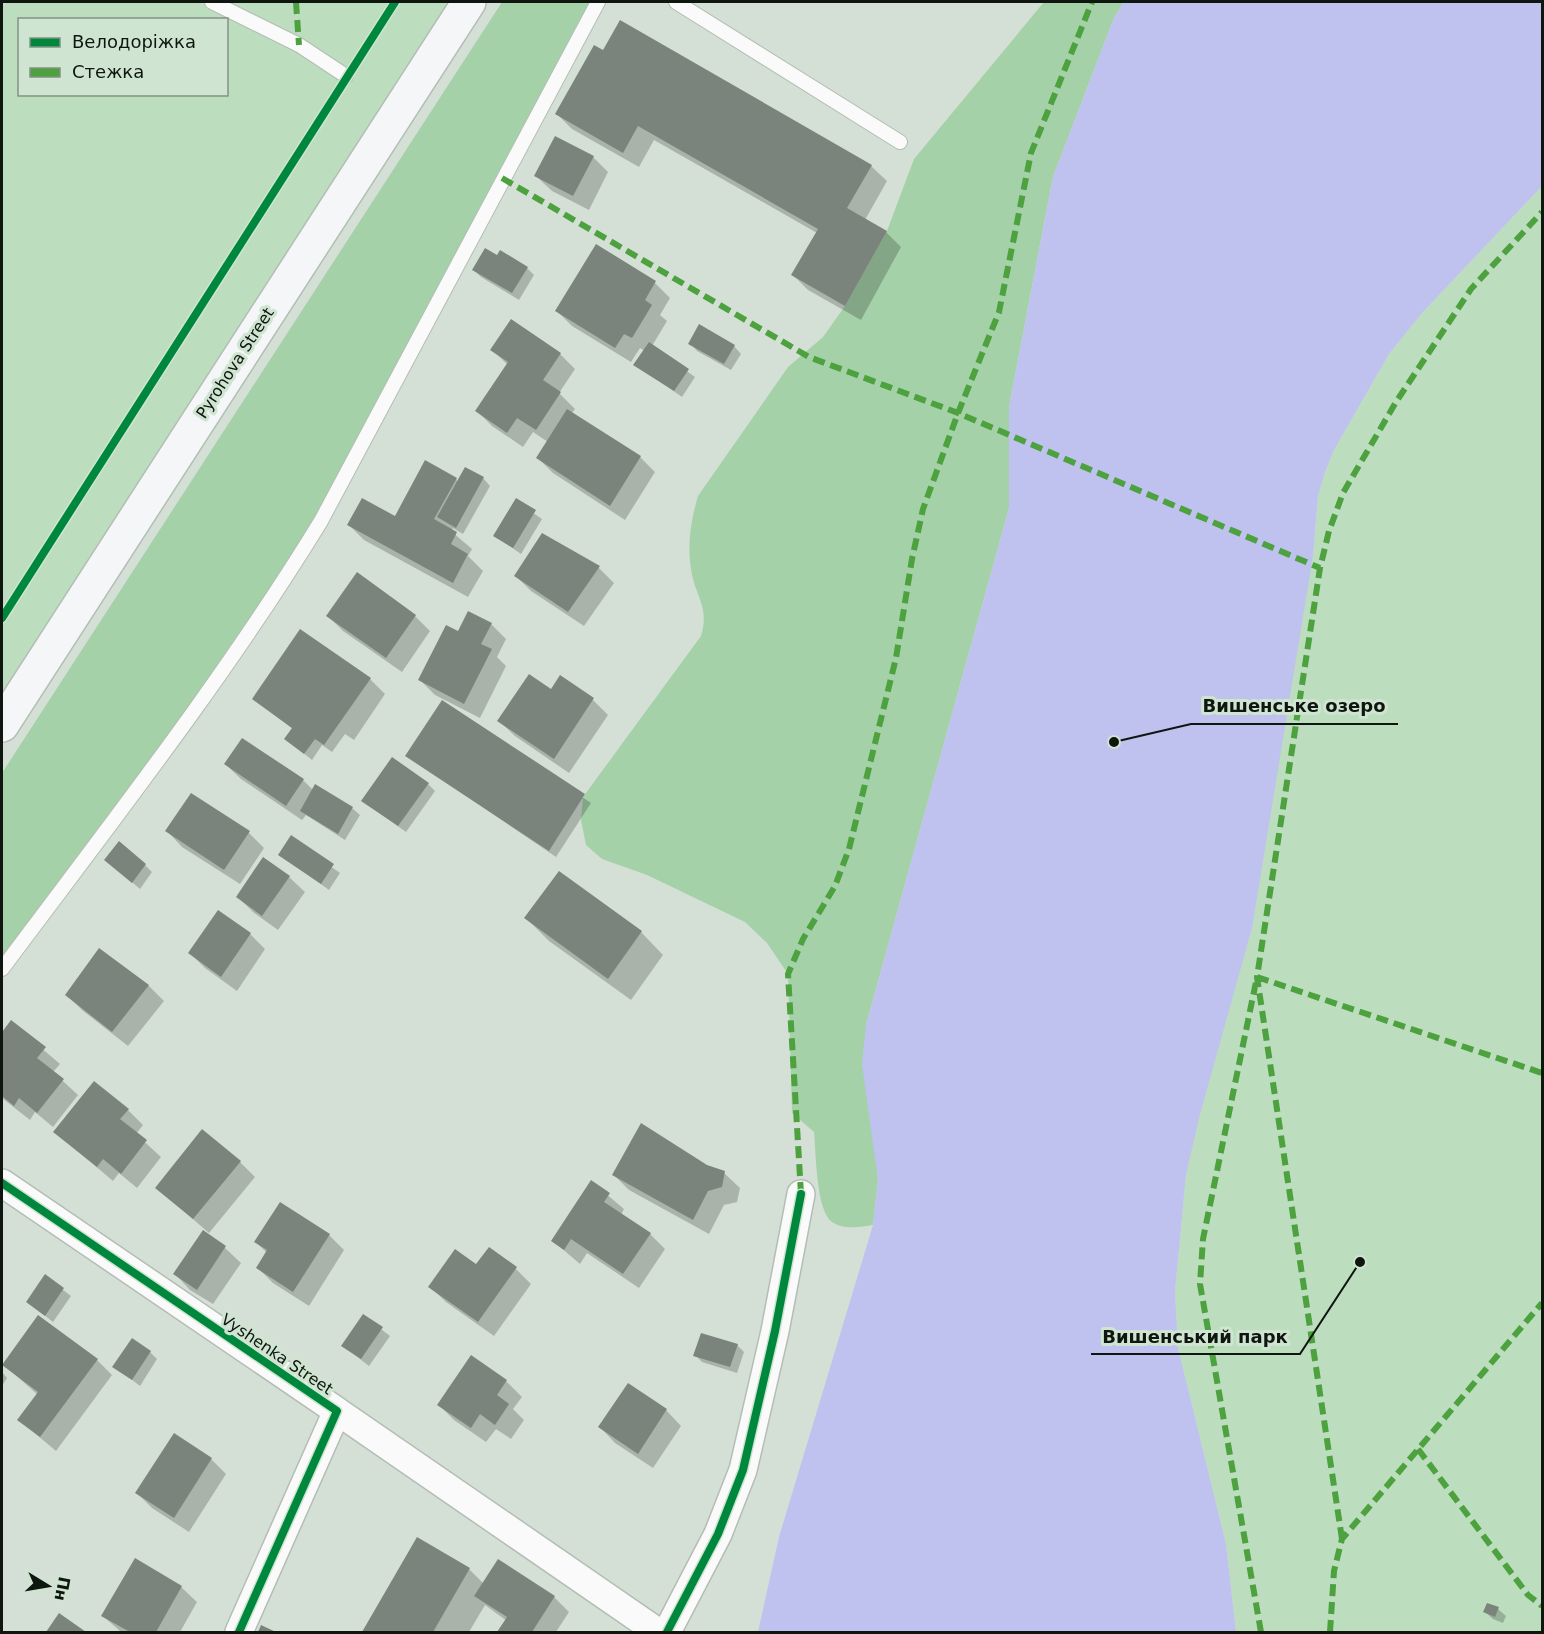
<svg xmlns="http://www.w3.org/2000/svg" width="1544" height="1634" viewBox="0 0 1544 1634" font-family="'DejaVu Sans',sans-serif">
<style>
.green{fill:#bcdebf;fill-rule:evenodd}
.forest{fill:#a4d1a8}
.water{fill:#bfc2ee}
.shadow{fill:#0003}
.building{fill:#7b847c}
.lines{fill:none;stroke-linecap:round;stroke-linejoin:round}
.lane-casing{stroke:#b4bdb5;stroke-width:16}
.street-casing{stroke:#b4bdb5;stroke-width:30}
.secondary-casing{stroke:#b4bdb5;stroke-width:36}
.lane{stroke:#f9faf9;stroke-width:14}
.street{stroke:#f9faf9;stroke-width:27}
.secondary{stroke:#f4f6f7;stroke-width:33}
.quiet{stroke:#4da13f;stroke-width:6;stroke-dasharray:12 6;stroke-linecap:butt}
.cycleway-casing{stroke:#cfe5d1;stroke-width:11}
.cycleway{stroke:#00873e;stroke-width:8}
.labels{text-anchor:middle;dominant-baseline:central;stroke-width:6;stroke-linejoin:round;paint-order:stroke}
.street-label{font-size:16px;fill:#0f160f;stroke:#cfe5d1}
.leader{fill:none;stroke:#0f160f;stroke-width:2}
.callout-dot{fill:#0f160f;stroke:#cfe5d1;stroke-width:2}
.callout-label{font-size:18px;text-anchor:middle;font-weight:bold;fill:#0f160f;stroke:#cfe5d1;stroke-width:6;stroke-linejoin:round;paint-order:stroke}
</style>
<rect width="100%" height="100%" fill="#d4e0d5"/>
<path class="green" d="M2,2H449L398,112L2,725ZM20,20H226V94H20Z
M1542,186V1632H1236L1226,1544L1178,1348L1175,1291L1186,1175L1313,556L1318,496L1325,472L1334,450L1389,354L1422,313Z"/>
<path class="forest" d="M502,2H598L283,583L2,968V773Z
M1044,2H1124L1114,18L1053,177L1009,407V508L866,1025L878,1180L873,1225C860,1227 844,1230 832,1222C816,1211 816,1152 814,1132L792,1113L788,974L767,943L745,922L647,875L602,859L586,845L581,820L583,797L701,636C710,606 695,597 691,569C687,544 691,520 698,496L788,367L823,337L845,306L887,231L914,159Z"/>
<path class="water" d="M1124,2H1542V186L1422,313L1389,354L1334,450L1325,472L1318,496L1313,556L1252,928L1199,1118L1186,1175L1175,1291L1178,1348L1226,1544L1236,1632H758L779,1537L873,1225L878,1180L862,1064L866,1025L1009,508V407L1053,177L1114,18Z"/>
<path class="shadow" d="M620,22L871,166L887,181L865,220L886,232L901,247L861,320L808,290L793,275L817,233L654,140L639,167L572,129L557,114L603,52Z
M593,157L608,172L589,210L552,191L536,176Z
M527,268L534,275L519,300L481,277L474,270Z
M655,283L670,298L660,315L667,321L652,346L695,377L682,397L635,364L645,351L640,348L631,362L572,326L557,311Z
M690,343L734,346L741,354L731,370L697,351Z
M492,350L560,354L575,369L559,393L575,409L572,413L640,457L655,472L625,520L553,473L538,458L548,442L533,432L523,447L492,426L477,411L508,365Z
M483,478L490,486L463,534L453,528L451,531L472,549L468,556L483,571L468,597L364,540L349,525L395,518L456,479L458,482Z
M516,501L542,519L521,554L495,536Z
M599,568L614,583L584,626L531,591L516,576Z
M328,616H415L430,631L402,672L343,631Z
M491,624L506,639L497,657L506,666L480,718L435,695L420,680L459,633Z
M560,677L593,700L608,715L569,773L515,736L499,721L551,691Z
M370,679L385,694L354,740L345,734L332,752L322,745L312,760L286,739L293,729L254,699Z
M442,702L591,803L556,857L407,756Z
M242,740L303,780L314,791L352,808L360,815L345,840L306,815L302,820L241,779L225,764Z
M428,784L435,791L406,832L363,801Z
M167,831L249,833L264,848L240,884L182,847Z
M291,838L340,873L329,890L280,855Z
M264,859L289,877L305,892L278,930L253,912L238,897Z
M106,860L145,865L152,872L140,889Z
M526,918L641,932L663,955L631,1000L549,941Z
M250,934L265,949L237,991L205,968L190,953Z
M100,950L149,986L164,1001L128,1046L82,1010L67,995Z
M11,1022L60,1064L53,1072L78,1095L53,1127L35,1112L30,1120L2,1098V1034Z
M128,1110L143,1125L136,1134L161,1157L137,1188L119,1173L113,1181L55,1132Z
M240,1162L255,1177L209,1233L157,1188Z
M706,1166L724,1173L740,1188L737,1202L724,1205L709,1234L629,1190L614,1175Z
M592,1182L624,1209L621,1215L650,1234L665,1249L639,1288L587,1253L580,1264L553,1241Z
M203,1232L225,1248L241,1263L213,1304L190,1290L175,1274Z
M329,1235L344,1250L309,1306L273,1283L258,1268L267,1253L256,1242Z
M489,1249L516,1269L531,1284L494,1336L446,1302L430,1287L477,1266Z
M45,1276L71,1296L53,1322L28,1302Z
M364,1316L390,1336L369,1366L343,1346Z
M39,1317L97,1360L112,1375L56,1451L19,1420L38,1395L4,1365Z
M737,1345L744,1352L737,1373L702,1362L695,1355Z
M150,1352L157,1359L140,1386L114,1366Z
M472,1357L506,1381L522,1397L513,1409L524,1420L511,1439L496,1429L486,1442L454,1420L439,1405Z
M2,1372L7,1378L2,1386Z
M629,1385L666,1410L681,1426L653,1468L615,1443L600,1427Z
M211,1459L226,1474L189,1532L152,1508L137,1493Z
M418,1539L469,1569L484,1584L554,1597L569,1612L556,1632H499L507,1621L485,1605L469,1632H364Z
M181,1587L197,1602L180,1632H121L103,1616Z
M1498,1609L1506,1616L1503,1623L1493,1619L1485,1612Z"/>
<path class="building" d="M620,20L872,165L847,208L887,231L845,306L791,275L818,229L638,126L623,153L555,114L594,45L603,50Z
M555,136L594,156L573,196L534,176Z
M596,244L656,281L645,300L652,305L632,338L624,334L615,348L555,311Z
M485,248L497,255L500,250L528,267L512,293L472,270Z
M511,319L561,353L543,380L561,392L536,430L517,418L507,433L475,411L508,362L490,350Z
M699,324L735,345L724,364L688,344Z
M649,342L689,369L674,391L633,365Z
M567,409L641,456L610,506L536,458Z
M425,460L457,478L434,519L457,532L451,544L468,554L453,583L347,525L362,498L395,516Z
M465,467L484,477L456,528L437,517Z
M516,498L536,510L513,548L493,536Z
M542,533L600,566L568,612L514,576Z
M357,572L416,615L386,658L326,616Z
M468,611L492,623L481,644L492,649L464,704L418,680L446,625L458,631Z
M300,629L371,678L324,745L315,739L304,754L284,739L292,728L252,699Z
M529,674L551,689L560,675L594,698L554,759L497,721Z
M442,700L585,794L549,851L405,756Z
M242,738L304,779L286,806L224,764Z
M392,757L429,783L398,826L361,801Z
M315,784L353,807L338,834L300,811Z
M191,793L250,831L224,870L165,831Z
M291,835L334,864L321,884L278,855Z
M119,841L146,864L132,883L104,860Z
M263,857L290,876L262,916L236,897Z
M559,871L642,931L608,979L524,918Z
M218,910L251,933L221,977L188,953Z
M99,948L149,985L112,1032L65,995Z
M11,1020L46,1047L37,1058L64,1079L37,1113L19,1098L14,1106L2,1096V1032Z
M94,1081L129,1109L120,1119L147,1140L121,1174L103,1159L97,1167L53,1132Z
M641,1123L707,1165L725,1171L722,1187L708,1191L693,1220L612,1175Z
M202,1129L241,1161L193,1219L155,1188Z
M591,1180L610,1193L604,1202L651,1233L623,1274L571,1239L564,1250L551,1241Z
M280,1202L330,1234L293,1292L256,1268L267,1250L254,1242Z
M203,1230L226,1246L197,1290L173,1274Z
M489,1247L517,1267L478,1322L428,1287L455,1249L476,1264Z
M45,1274L64,1288L45,1316L26,1302Z
M363,1314L383,1327L361,1359L341,1346Z
M38,1315L98,1359L40,1437L17,1420L38,1392L2,1365Z
M701,1333L738,1344L730,1367L693,1356Z
M132,1338L151,1351L132,1380L112,1367Z
M471,1355L507,1380L497,1395L509,1404L495,1425L480,1414L471,1428L437,1405Z
M628,1383L667,1409L638,1454L598,1427Z
M174,1433L212,1458L174,1518L135,1493Z
M417,1537L470,1568L433,1632H362Z
M135,1558L182,1586L156,1632H130L101,1616Z
M498,1559L555,1596L532,1632H497L507,1617L474,1596Z
M1487,1603L1499,1607L1495,1617L1483,1612Z
M59,1613L86,1632H46Z
M261,1625L276,1632H258Z"/>
<g class="lines">
<defs>
<path id="lane" d="M212,2L299,45L346,76
M676,2L900,142
M2,969C111,823 225,678 321,521L598,2"/>
<path id="street" d="M2,1183L337,1411L239,1632
M337,1411L658,1632
M667,1632L718,1534L743,1470L775,1331L801,1194"/>
<path id="secondary" d="M2,725L469,2"/>
</defs>
<use href="#lane" class="lane-casing"/>
<use href="#street" class="street-casing"/>
<use href="#secondary" class="secondary-casing"/>
<use href="#lane" class="lane"/>
<use href="#street" class="street"/>
<use href="#secondary" class="secondary"/>
<path class="quiet" d="M296,2L299,45
M502,178L809,357L958,413L1320,568
M801,1194L788,974L803,939L835,886L849,849L896,658L912,559L923,509L958,413L999,312L1031,153L1092,2
M1418,1449L1528,1595L1542,1606
M1342,1539L1257,977L1320,568L1329,531L1343,493L1396,402L1471,289L1542,212
M1261,1632L1200,1284L1203,1239L1257,977L1542,1073
M1330,1632L1334,1571L1342,1539L1542,1303"/>
<defs>
<path id="cycleway" d="M2,618L395,2
M2,1183L337,1411L239,1632
M667,1632L718,1534L743,1470L775,1331L801,1194"/>
</defs>
<use href="#cycleway" class="cycleway-casing"/>
<use href="#cycleway" class="cycleway"/>
</g>
<g class="labels">
<g class="street-label">
<text transform="translate(235 363) rotate(-57)">Pyrohova Street</text>
<text transform="translate(277 1354) rotate(34)">Vyshenka Street</text>
</g>
</g>
<path class="leader" d="M1114 742L1191 724H1398M1360 1262L1300 1354H1091"/>
<g class="callout-dot">
<circle cx="1114" cy="742" r="6"/>
<circle cx="1360" cy="1262" r="6"/>
</g>
<g class="callout-label">
<text x="1294" y="712">Вишенське озеро</text>
<text x="1195" y="1343">Вишенський парк</text>
</g>
<rect width="1544" height="1634" fill="none" stroke="#0f160f" stroke-width="6"/>
<rect x="18" y="18" width="210" height="78" fill="#cfe5d1" stroke="#829283" stroke-width="1.5"/>
<rect x="30" y="38" width="30" height="9" fill="#00873e" stroke="#829283" stroke-width="1.5"/>
<text x="72" y="48" font-size="18" fill="#0f160f">Велодоріжка</text>
<rect x="30" y="68" width="30" height="9" fill="#4da13f" stroke="#829283" stroke-width="1.5"/>
<text x="72" y="78" font-size="18" fill="#0f160f">Стежка</text>
<g transform="translate(48 1586) rotate(101)" stroke="#cfe5d1" stroke-width="4.5" paint-order="stroke">
<path d="M0-4.5L10 22L0 15L-10 22Z" fill="#0f160f"/>
<text y="-9" font-size="16" font-weight="bold" text-anchor="middle" fill="#0f160f">Пн</text>
</g>
</svg>
